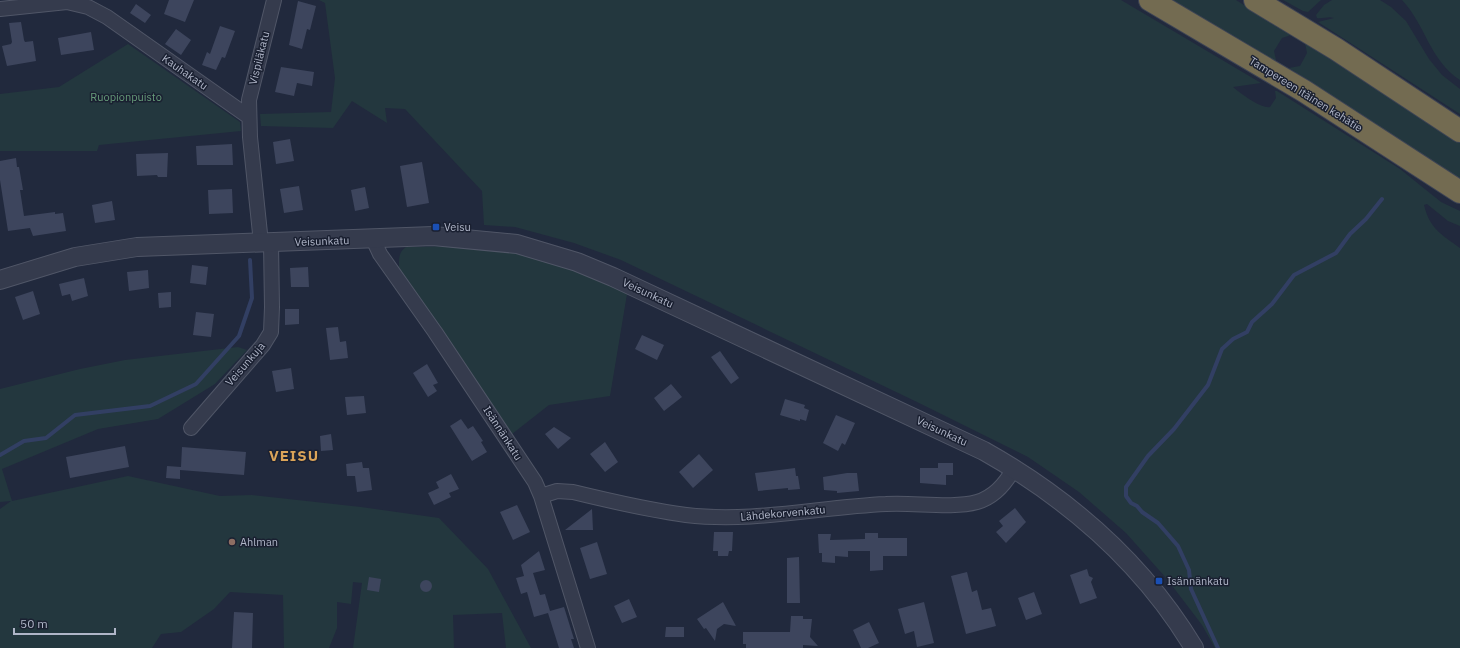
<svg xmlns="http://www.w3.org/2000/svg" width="1460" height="648" viewBox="0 0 1460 648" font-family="'IBM Plex Sans',sans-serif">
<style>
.green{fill:#23373e}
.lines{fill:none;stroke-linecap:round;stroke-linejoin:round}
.stream{stroke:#323f63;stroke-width:4}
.building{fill:#3d455d}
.minor-casing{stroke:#505667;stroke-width:16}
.tertiary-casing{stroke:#505667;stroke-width:20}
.motorway-casing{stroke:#3d4354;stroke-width:24}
.minor{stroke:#353b4d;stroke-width:14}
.tertiary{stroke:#353b4d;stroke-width:18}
.motorway{stroke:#736b51;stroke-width:22}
.transit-dot{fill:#1a4fb4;stroke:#1a2031;stroke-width:1.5}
.education-dot{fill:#8d6e63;stroke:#1a2031;stroke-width:1.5}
.labels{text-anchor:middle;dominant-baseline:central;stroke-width:3;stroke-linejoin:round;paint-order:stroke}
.street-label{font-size:11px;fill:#b0b6c8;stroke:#1a2031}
.park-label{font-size:11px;fill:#669b79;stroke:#1a2031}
.poi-label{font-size:11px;fill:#b0b6c8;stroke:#1a2031;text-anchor:start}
.district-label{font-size:15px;font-weight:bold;letter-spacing:1px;fill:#dba459;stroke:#1a2031}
</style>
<rect width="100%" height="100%" fill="#21293d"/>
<path class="green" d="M319,0H1121L1261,83L1233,87C1240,93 1261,109 1270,107L1276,98L1275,91H1277L1400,169L1441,202L1460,211V226L1448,221L1427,204L1424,205C1430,229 1441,234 1460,248V648H1215L1202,625L1167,579L1126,533L1079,492L1028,457L917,402L621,260L574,243L515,227L484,225L482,191L405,109L385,108L387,123L352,101L333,128L261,126L260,114L331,112L335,78L325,3Z
M1169,0H1236L1291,35L1282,38L1274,51L1276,60H1273Z
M1283,0H1321L1308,12L1303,11Z
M1332,0H1380L1391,7L1406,21L1429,59L1442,75L1460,89V114L1318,22L1334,18C1328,16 1323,19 1317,18L1316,15L1324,5Z
M1402,0H1460V80C1430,61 1425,24 1402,0Z
M1305,43L1460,143V179L1289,68L1300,66L1307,53Z
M128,44L240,122L241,131L99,145L97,151H0V94L59,87Z
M455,246L496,247L574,269L627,294L610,396L549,405L512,434L399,270C399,260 398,252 406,247Z
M238,347L247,350L215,384L158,419L98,429L2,469L12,501L128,476L220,496L252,495L361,507L439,518L488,569L531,648H506L502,613L453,615L454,648H353L362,583L353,582L351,604L337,602V628L329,648H284L283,595L230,592L214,609L181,632L161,634L152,648H0V509L11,501L0,502V389L80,369L125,360Z"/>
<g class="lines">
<path class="stream" d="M0,455L24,441L46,438L75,415L150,406L196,384L239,336L252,298L250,260
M1218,648L1191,589L1189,570L1178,546L1158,523L1142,512L1137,506L1131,503L1126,496V487L1148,456L1174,429L1208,385L1222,349L1233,339L1247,332L1252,322L1272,304L1294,275L1336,253L1350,234L1366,219L1382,199"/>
</g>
<path class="building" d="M169,0H194L185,22L164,14Z
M298,1L316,6L310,30L307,29L302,49L289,45Z
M136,4L151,15L145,23L130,13Z
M21,22L24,40L25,42L33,41L36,61L7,66L2,46L11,44L12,42L9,23Z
M220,26L235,31L225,58L222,57L216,70L202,65L207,52L210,54Z
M176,29L191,40L181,55L165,44Z
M91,32L94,50L61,55L58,38Z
M281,67L314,72L312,86L297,83L294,96L275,92Z
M290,139L294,161L276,164L273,142Z
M232,144L233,165H197L196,146Z
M168,153L167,177H158L157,175L137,176L136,154Z
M16,158L17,167H19L23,190H20L24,216L55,212V214L63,213L66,231L33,236L30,228L8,231L0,180V161Z
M422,162L429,203L407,207L400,166Z
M299,186L303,210L284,213L280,189Z
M365,187L369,208L355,211L351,190Z
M232,189L233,213L209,214L208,190Z
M112,201L115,220L95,223L92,205Z
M192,265L208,267L206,285L190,283Z
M308,267L309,287H291L290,268Z
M148,270L149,288L129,291L127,272Z
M84,278L88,296L72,301L70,294L62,296L59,284Z
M33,291L40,314L23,320L15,297Z
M171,292V307L159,308L158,293Z
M285,309H299V324L285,325Z
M196,312L214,314L211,337L193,335Z
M338,327L340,342L346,341L348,358L330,360L326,328Z
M642,335L664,345L657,360L635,349Z
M720,351L739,378L731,384L711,357Z
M427,364L438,383L433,385L437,391L428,397L413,373Z
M291,368L294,389L276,392L272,371Z
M671,384L682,397L664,411L654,398Z
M364,396L366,413L347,415L345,397Z
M785,399L805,405L804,408L809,410L806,421L800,419V421L780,415Z
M836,415L855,423L845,445L842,443L838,451L823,443Z
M461,419L468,429L473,426L483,441L481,442L487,452L472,461L450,426Z
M554,427L571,438L558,449L545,434Z
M331,434L333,450L321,451L320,436Z
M605,442L618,462L605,472L590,454Z
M125,446L129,467L70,478L66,457Z
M182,447L246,452L244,475L180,470V479L166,478L167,466L181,467Z
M699,454L713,470L693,488L679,472Z
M362,462L363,468H369L372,490L357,492L355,476H347L346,464Z
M938,463H953V475H946V485L920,483V468H938Z
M795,468L796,476H798L800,489L788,490V488L758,491L755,473Z
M847,473H857L859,491L837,493V491L824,490L823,477Z
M451,474L459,489L449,493L451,497L434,505L428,493L439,488L436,482Z
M517,505L530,532L513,540L500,512Z
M1015,508L1026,522L1006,543L996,532L1003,526L999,521Z
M592,509L593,530H565Z
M714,532H733L732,551H729L728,556H718V551H713Z
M865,533H878V538H907V556H883V570L870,571V551H848V557L835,556V563L822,562V553H819L818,534H831L830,540L865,539Z
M597,542L607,574L590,579L580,548Z
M539,551L545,570L533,573L540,595L545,594L550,611L564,607L574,639H571L574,648H559L548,613L534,617L527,592L521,594L516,578L524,576L521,565Z
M799,557L800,603H787V558Z
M1087,569L1089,576L1093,578L1091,582L1097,598L1080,604L1070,575Z
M967,572L972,592L977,590L982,610L991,608L996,626L966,634L951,576Z
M369,577L381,579L379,592L367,590Z
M420 586a6 6 0 1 1 12 0a6 6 0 1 1-12 0Z
M1034,592L1042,614L1026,620L1018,598Z
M629,599L637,617L622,623L614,606Z
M723,602L736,626L724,624L717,629L715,641L706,628L704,629L697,619Z
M924,602L934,643L917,647L914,631L905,634L898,609Z
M234,612L253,613L252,648H232Z
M791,616H803V619H812L810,637L818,646L803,645V648H746V644H743V632H790Z
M869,622L879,643L868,648H861L853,630Z
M666,627H684V637H665Z"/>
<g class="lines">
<defs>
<path id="minor" d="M0,9L67,2L88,7L107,17L249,117
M373,239L380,254L435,332L535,482L541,496L588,648
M261,243L250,137L249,100L274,0
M191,428L263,345L271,332L272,307L271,243
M541,496L557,491L573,492C610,501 649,510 686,515C753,523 819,507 886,504C913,502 952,509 977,502C994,497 1006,483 1014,468"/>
<path id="tertiary" d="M0,280L75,257L137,247L433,236L517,244L577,262L613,277L984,451C1069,499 1143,563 1194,648"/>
<path id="motorway" d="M1150,0L1304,91L1460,192
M1255,0L1336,49L1460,131"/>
</defs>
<use href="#minor" class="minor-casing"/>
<use href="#tertiary" class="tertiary-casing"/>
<use href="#motorway" class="motorway-casing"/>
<use href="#minor" class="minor"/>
<use href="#tertiary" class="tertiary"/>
<use href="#motorway" class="motorway"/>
</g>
<g class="transit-dot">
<rect x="432" y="223" width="8" height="8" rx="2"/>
<rect x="1155" y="577" width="8" height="8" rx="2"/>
</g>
<circle class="education-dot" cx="232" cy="542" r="4"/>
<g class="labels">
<g class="street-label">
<text transform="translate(259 58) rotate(-76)">Vispiläkatu</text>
<text transform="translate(185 72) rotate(35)">Kauhakatu</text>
<text transform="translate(1306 94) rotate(32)">Tampereen itäinen kehätie</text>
<text transform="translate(322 241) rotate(-2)">Veisunkatu</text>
<text transform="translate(648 293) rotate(25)">Veisunkatu</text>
<text transform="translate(245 364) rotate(-49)">Veisunkuja</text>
<text transform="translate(942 431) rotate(25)">Veisunkatu</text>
<text transform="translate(503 433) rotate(57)">Isännänkatu</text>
<text transform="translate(783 513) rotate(-5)">Lähdekorvenkatu</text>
</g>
<g class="park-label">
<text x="126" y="97">Ruopionpuisto</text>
</g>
<g class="poi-label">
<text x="444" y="227">Veisu</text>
<text x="240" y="542">Ahlman</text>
<text x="1167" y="581">Isännänkatu</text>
</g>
<g class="district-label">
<text x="294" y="455">VEISU</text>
</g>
</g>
<path d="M14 628v6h101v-6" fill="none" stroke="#b0b6c8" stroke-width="2"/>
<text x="20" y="628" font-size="12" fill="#b0b6c8" stroke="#1a2031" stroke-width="3" paint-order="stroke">50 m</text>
</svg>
